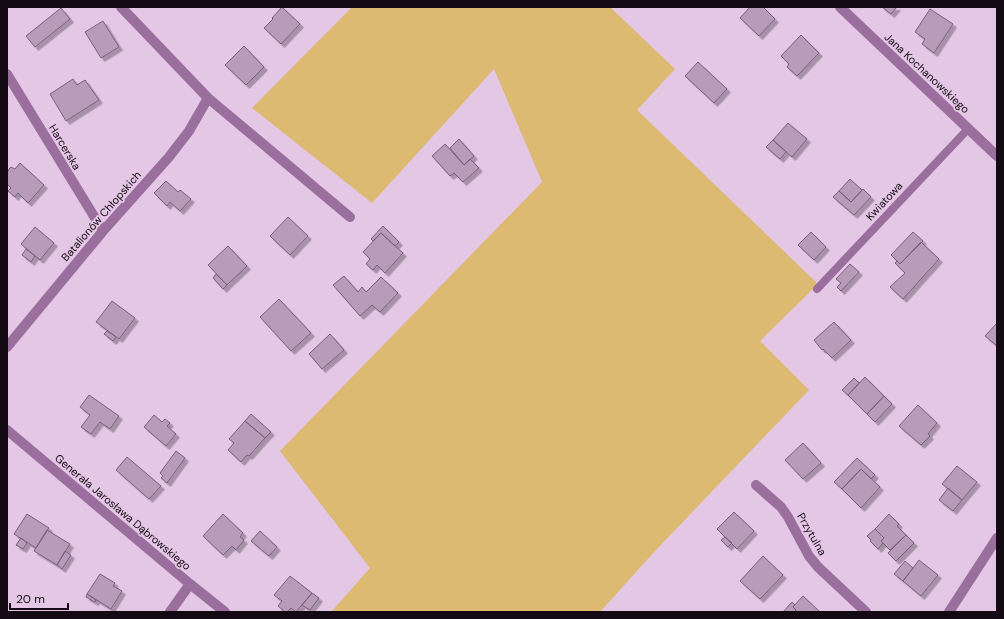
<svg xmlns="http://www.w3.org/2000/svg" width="1004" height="619" viewBox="0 0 1004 619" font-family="'DM Sans',sans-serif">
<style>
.green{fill:#dcba72}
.building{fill:#b89bb9;stroke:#7a5f7b;filter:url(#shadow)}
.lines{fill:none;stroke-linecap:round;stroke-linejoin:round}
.lane{stroke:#9a6f9d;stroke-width:8}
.street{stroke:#9a6f9d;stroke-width:10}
.labels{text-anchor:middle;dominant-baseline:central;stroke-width:3.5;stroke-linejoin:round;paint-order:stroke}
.street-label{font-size:11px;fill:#140a14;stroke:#e4c6e5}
</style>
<defs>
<filter id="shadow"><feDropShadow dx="3.5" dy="3.5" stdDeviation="0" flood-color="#0004"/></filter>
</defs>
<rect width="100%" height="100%" fill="#e4c6e5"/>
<path class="green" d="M352,7H610L675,69L637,110L818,284L760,341L809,390L655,551L600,612H331L370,568L280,451L542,182L494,69L372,203L252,108Z"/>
<path class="building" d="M282,7L300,24L281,44L264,28L273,19L272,18Z
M750,7H763L775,19L759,36L740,18Z
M882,7H897L891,14Z
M61,8L70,19L35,47L26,36Z
M930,9L953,24L934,53L922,44L925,39L915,32Z
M103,21L119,47L101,58L85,32Z
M801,35L819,53L797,76L787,67L789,64L781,56Z
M244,46L264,67L246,85L225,65Z
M698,62L727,89L714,103L685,76Z
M73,79L77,85L85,80L99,100L66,121L50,94Z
M788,123L807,139L792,157L773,140Z
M459,139L474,156L464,165L450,148Z
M773,140L786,152L780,159L766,147Z
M445,144L464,165L470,159L479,168L463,182L454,173L450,176L432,156Z
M20,163L44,185L28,203L18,193L15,197L8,191L11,188L7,184V173L9,169L11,167L15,169Z
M850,179L862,190L851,202L839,191Z
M166,181L178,192L180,190L191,199L180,211L170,202L167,206L154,193Z
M863,189L871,197L854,215L833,197L839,191L851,202Z
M288,217L308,236L290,255L270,236Z
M383,226L399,242L395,246L381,233L373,241L371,239Z
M35,227L54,243L40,260L21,244Z
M811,232L826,247L814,260L798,245Z
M913,232L923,241L900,264L891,255Z
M381,233L403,253L385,273L377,265L373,270L366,264L370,259L363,252Z
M921,242L939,259L903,299L890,287L905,273L895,263L897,261L900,264Z
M228,246L247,266L227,285L208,265Z
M26,249L35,256L31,262L22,255Z
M850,264L859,272L841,291L837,287L841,283L836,279Z
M216,274L227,285L223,289L213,278Z
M344,276L358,292L362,287L366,292L381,277L398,293L380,312L372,305L360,316L333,285Z
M279,299L311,333L291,351L260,317Z
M112,301L135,318L119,339L96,322Z
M834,322L851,340L832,358L823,349L822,350L814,340Z
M997,323V346L985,336Z
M107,331L116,337L113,341L104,334Z
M330,334L344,350L322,369L309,354Z
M865,377L884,396L867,414L848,395Z
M854,378L859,383L848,395L842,390Z
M89,395L119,416L110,429L100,422L91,434L81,427L90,415L80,407Z
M884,396L892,404L875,422L867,414Z
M918,405L937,423L928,434L930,436L921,445L899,426Z
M251,414L271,432L265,438L245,421Z
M154,415L162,422L165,419L170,423L167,426L176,434L166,446L144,427Z
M245,421L265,438L249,456L247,455L241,462L228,450L234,443L229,439Z
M803,443L821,463L803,479L785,460Z
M176,451L185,458L167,483L161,478L163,476L160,473Z
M127,457L161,486L149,499L116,470Z
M857,458L875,475L871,479L861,469L842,489L834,482Z
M957,466L977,482L962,500L942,484Z
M861,469L880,487L861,508L842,489Z
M948,488L962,500L953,511L939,500Z
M734,512L754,531L737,549L717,529Z
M27,514L49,528L36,548L14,534Z
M223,514L243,533L240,537L244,540L236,550L232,546L223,555L203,536Z
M889,514L899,524L897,526L906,535L890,550L881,541L884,538L875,529Z
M875,529L884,538L881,541L883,543L878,549L870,541L871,540L867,536Z
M47,530L70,544L57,565L34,551Z
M260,531L277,547L269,556L251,541Z
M906,535L914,543L896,561L888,553Z
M725,537L732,543L728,547L721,540Z
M21,538L27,543L23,549L16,545Z
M65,551L71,555L62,569L57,565Z
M763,556L783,575L760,599L740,581Z
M919,560L938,575L921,596L903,581Z
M905,561L913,568L903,581L894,574Z
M100,574L115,583L113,586L122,591L111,609L87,594Z
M290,576L312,593L296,612L291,608L287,612H285L278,606L282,601L274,595Z
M312,593L319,598L310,610L302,605Z
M87,594L96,600L95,602L86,597Z
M803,596L820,612H795L796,610L793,607Z
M792,602L795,605L793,607L796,610L795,612H783Z"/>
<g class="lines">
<path class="lane" d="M817,289L968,129"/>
<path class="street" d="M121,7L208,98L350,217
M840,7L997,156
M7,74L103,231
M7,347L103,231L169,157L189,131L208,98
M7,430L190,584L225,612
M756,485L781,507L788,517L809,556L818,567L866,612
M170,612L190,584
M949,612L997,538"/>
</g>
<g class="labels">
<g class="street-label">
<text transform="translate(927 73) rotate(43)">Jana Kochanowskiego</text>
<text transform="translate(65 147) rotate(59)">Harcerska</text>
<text transform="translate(884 201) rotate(-47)">Kwiatowa</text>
<text transform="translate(101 216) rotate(-49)">Batalionów Chłopskich</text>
<text transform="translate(123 512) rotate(40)">Generała Jarosława Dąbrowskiego</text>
<text transform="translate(812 534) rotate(60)">Przytulna</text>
</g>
</g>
<rect width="1004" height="619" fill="none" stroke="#140a14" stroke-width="16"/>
<path d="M10 603v6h58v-6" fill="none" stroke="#140a14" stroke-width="2"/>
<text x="16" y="603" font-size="12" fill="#140a14" stroke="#e4c6e5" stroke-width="3" paint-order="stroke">20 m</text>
</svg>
